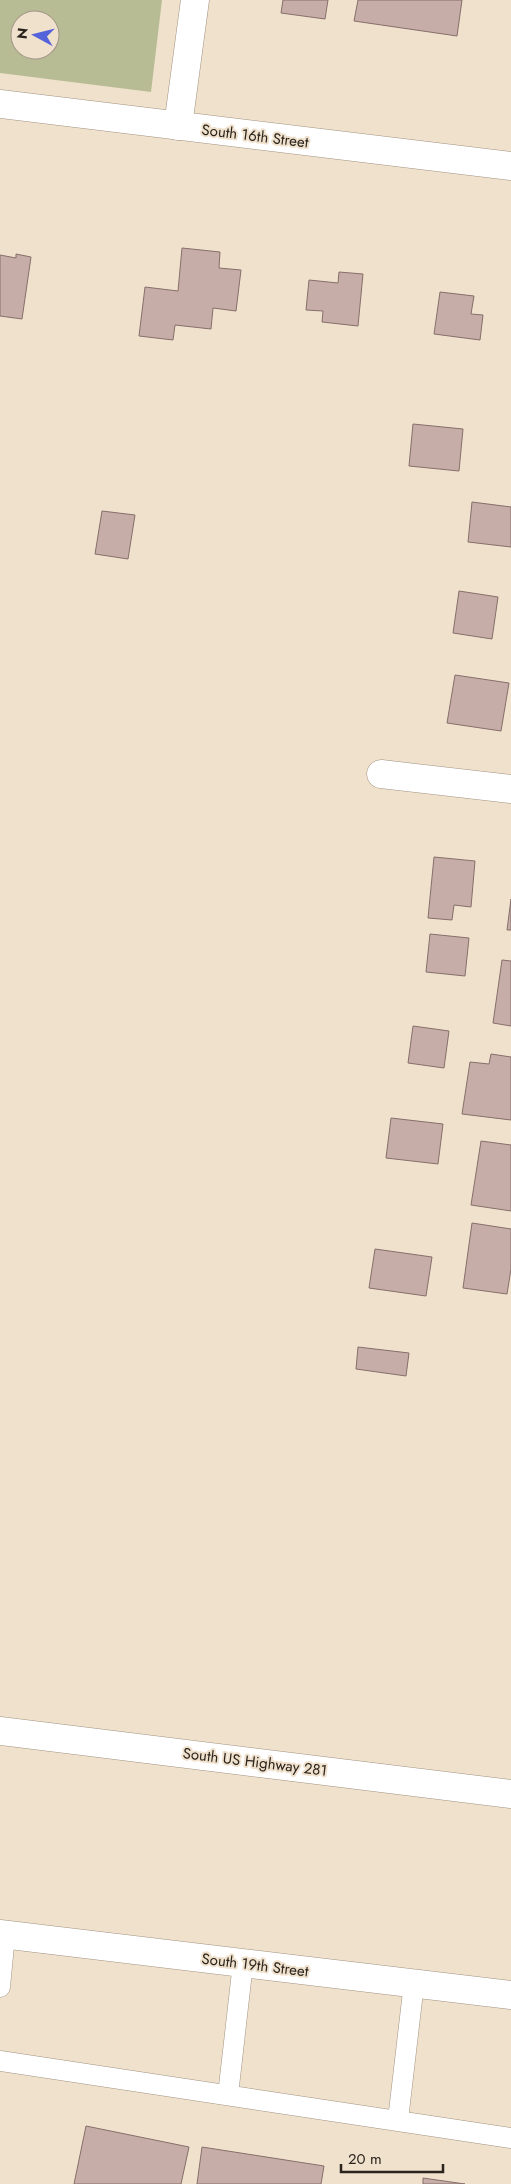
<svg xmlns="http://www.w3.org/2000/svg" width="511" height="2184" viewBox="0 0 511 2184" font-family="Jost,sans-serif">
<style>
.green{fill:#b8bc94;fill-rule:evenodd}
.building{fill:#c7ada8;stroke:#866f6a}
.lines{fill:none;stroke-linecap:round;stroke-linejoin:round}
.lane-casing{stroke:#a19381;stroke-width:21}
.street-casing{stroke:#a19381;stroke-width:29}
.secondary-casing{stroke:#a19381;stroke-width:29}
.highway-casing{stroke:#a19381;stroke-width:29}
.lane{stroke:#fff;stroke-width:20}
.street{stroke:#fff;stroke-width:28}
.secondary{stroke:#fff;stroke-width:28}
.highway{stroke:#fff;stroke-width:28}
.labels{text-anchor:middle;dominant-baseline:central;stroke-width:4;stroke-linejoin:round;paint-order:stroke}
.street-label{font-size:15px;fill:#2a241d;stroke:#f0e1cd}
</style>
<rect width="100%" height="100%" fill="#f0e1cd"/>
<path class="green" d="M0,0H162L151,92L0,73ZM20,20H50V50H20Z"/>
<path class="building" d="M283,0H328L325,19L281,13Z
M358,0H462L457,36L354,21Z
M182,248L220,252L219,268L241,270L236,311L213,308L211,329L175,325L173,340L139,336L145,287L178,291Z
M16,254L31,257L22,319L0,316V255L16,258Z
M339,272L363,274L358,326L322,322L323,311L306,310L309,280L338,283Z
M440,292L474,296L471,314L483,315L480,340L434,334Z
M413,424L463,429L459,471L409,466Z
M472,502L511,507V547L468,542Z
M102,511L135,515L128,559L95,554Z
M459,591L498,597L492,639L453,633Z
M455,675L509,683L501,731L447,723Z
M434,857L475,861L471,907L454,905L452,920L428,918Z
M511,899V930H507Z
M430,934L469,938L465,976L426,972Z
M502,960L511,961V1026L493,1023Z
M413,1026L449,1031L444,1068L408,1063Z
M491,1054L511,1057V1120L462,1114L470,1062L489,1064Z
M391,1118L443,1124L438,1164L386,1158Z
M481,1141L511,1145V1211L471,1205Z
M472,1223L511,1229V1269L507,1294L463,1288Z
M375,1249L432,1257L426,1296L369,1288Z
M358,1347L409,1353L406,1376L356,1369Z
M86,2126L189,2147L181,2184H74Z
M202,2147L324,2166L321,2184H197Z
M423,2178L465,2184H423Z"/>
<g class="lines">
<defs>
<path id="lane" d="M0,1987L5,1935
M0,2061L511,2138
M228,2095L243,1963
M398,2120L414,1983"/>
<path id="street" d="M178,126L195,0
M381,774L511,789
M0,1934L511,1995"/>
<path id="secondary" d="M0,104L511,166"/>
<path id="highway" d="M0,1731L511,1794"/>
</defs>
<use href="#lane" class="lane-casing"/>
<use href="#street" class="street-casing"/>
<use href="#secondary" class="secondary-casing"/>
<use href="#highway" class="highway-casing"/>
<use href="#lane" class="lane"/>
<use href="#street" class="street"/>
<use href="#secondary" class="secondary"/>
<use href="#highway" class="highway"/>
</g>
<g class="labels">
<g class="street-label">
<text transform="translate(255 136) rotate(7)">South 16th Street</text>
<text transform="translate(255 1762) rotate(7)">South US Highway 281</text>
<text transform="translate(255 1965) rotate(7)">South 19th Street</text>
</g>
</g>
<g transform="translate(35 35) rotate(277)"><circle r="24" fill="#f0e1cd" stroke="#a19587"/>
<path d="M0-4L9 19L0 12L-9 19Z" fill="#5563da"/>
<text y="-8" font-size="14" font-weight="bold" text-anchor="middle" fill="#2a241d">N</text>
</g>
<path d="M341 2164v8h102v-8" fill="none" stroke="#2a241d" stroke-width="2.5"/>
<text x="348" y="2164" font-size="15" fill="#2a241d" stroke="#f0e1cd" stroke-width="4" paint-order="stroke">20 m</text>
</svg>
